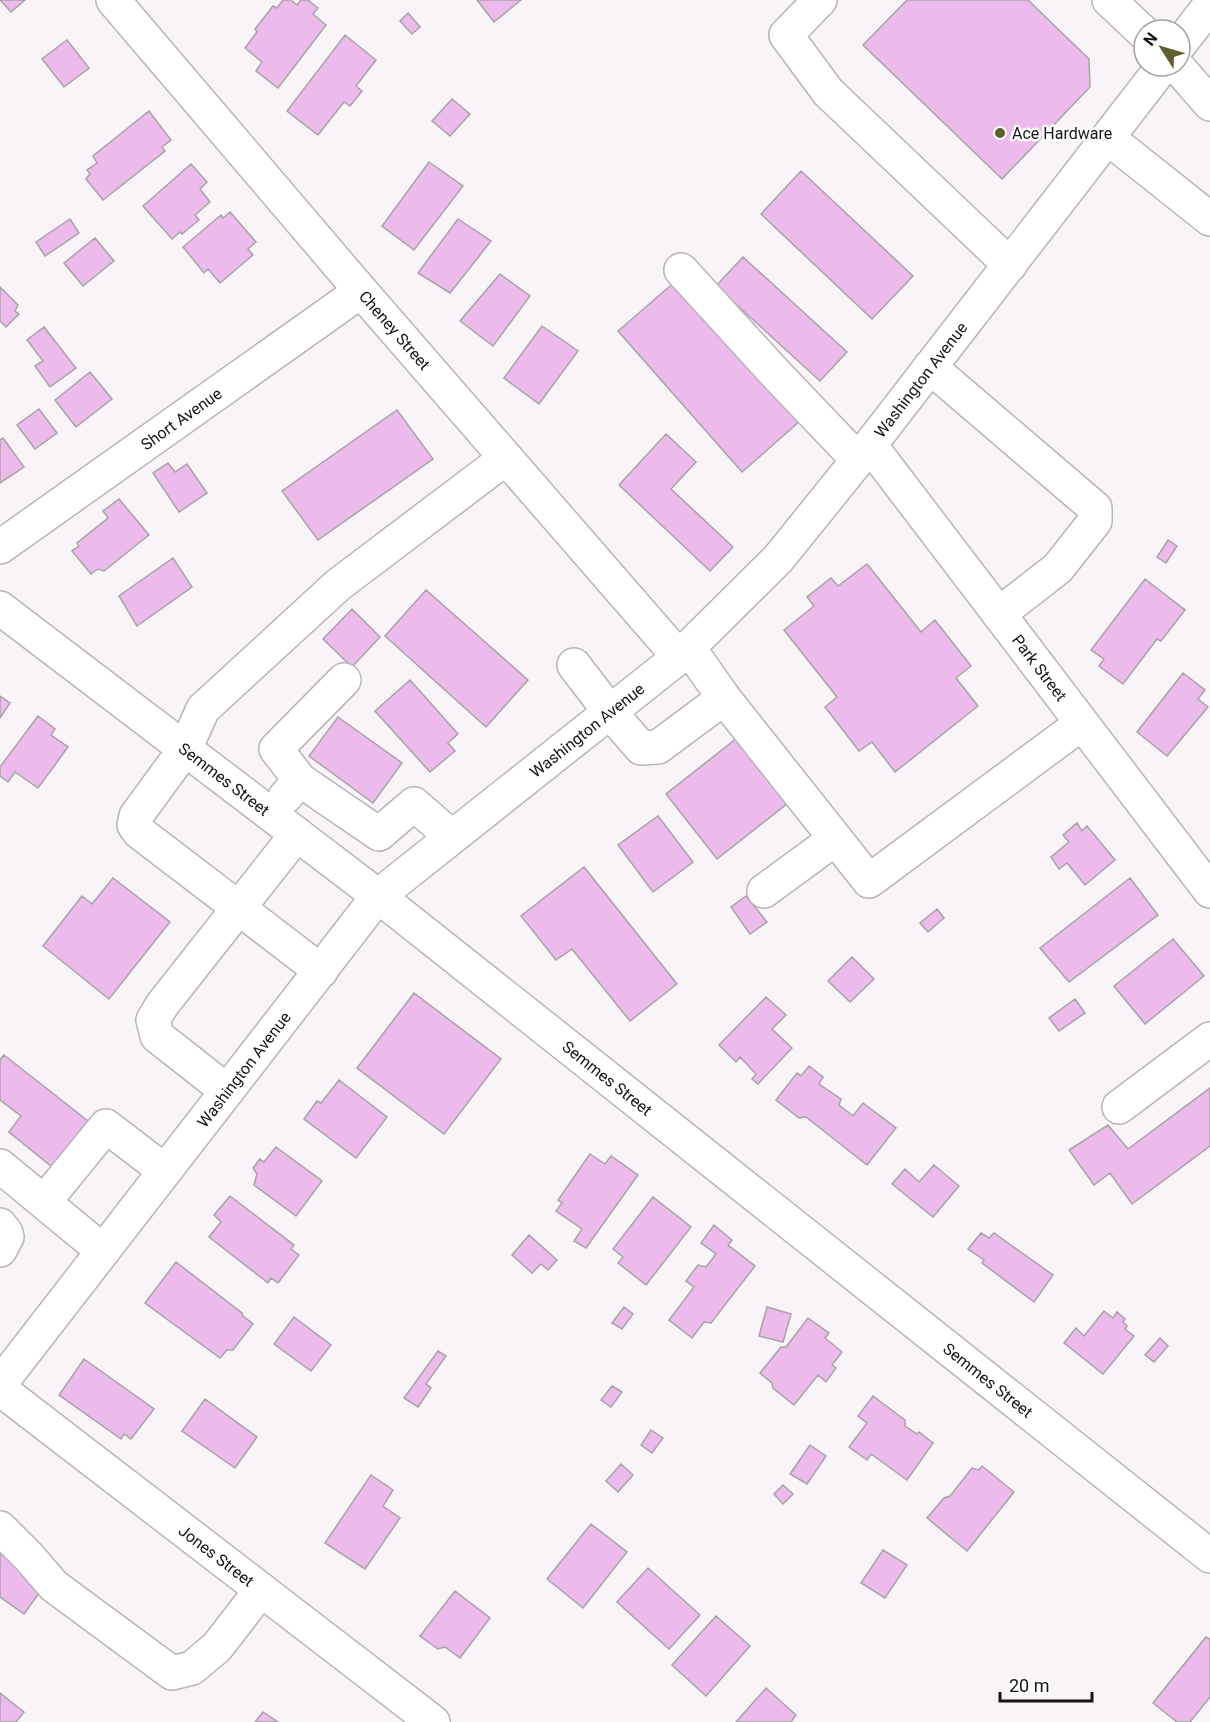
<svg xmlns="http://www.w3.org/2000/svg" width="1210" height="1722" viewBox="0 0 1210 1722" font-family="Roboto,sans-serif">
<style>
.building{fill:#edbaec;stroke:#a6a3a6;stroke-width:1.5}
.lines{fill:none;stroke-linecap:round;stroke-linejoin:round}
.minor-casing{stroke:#b8b4b8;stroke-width:36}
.minor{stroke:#fff;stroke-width:33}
.poi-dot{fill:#5e5f2d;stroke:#fff;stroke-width:2}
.labels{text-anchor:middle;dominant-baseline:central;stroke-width:5;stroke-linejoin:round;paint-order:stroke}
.poi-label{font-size:16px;fill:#161415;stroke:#fff;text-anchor:start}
.street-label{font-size:16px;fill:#161415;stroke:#fff}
</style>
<rect width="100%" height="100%" fill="#f8f4f8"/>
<path class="building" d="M0,0H25L11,12Z
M283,0H291L297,5L301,0H308L318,8L313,14L326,25L278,88L256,71L262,62L245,48L257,32L255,29L273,6L277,8Z
M477,0H521L494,22Z
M907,0H1028L1089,59L1090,87L1002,179L863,45Z
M408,13L420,27L412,34L400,21Z
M345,35L376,60L356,86L362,91L350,106L344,102L318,135L287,111Z
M67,40L89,68L64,87L42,59Z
M452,99L470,114L450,136L432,121Z
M149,111L171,140L162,147L165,151L103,200L86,179L90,174L87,170L97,163L93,156Z
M429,162L463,186L414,250L382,226Z
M191,164L207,182L200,189L210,202L195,215L199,220L182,234L180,232L172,239L143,206Z
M801,171L913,276L872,319L761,214Z
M230,212L256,242L248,249L253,255L220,283L208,269L204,273L183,247L221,215L223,218Z
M70,219L79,233L45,256L36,242Z
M458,219L491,241L450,293L418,273Z
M95,238L114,261L83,286L64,263Z
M743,257L847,352L820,381L716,286Z
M500,274L530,296L493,346L460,321Z
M677,280L800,421L742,472L618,331Z
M0,287L18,305L15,311L19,314L6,327L0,321Z
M542,326L578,351L539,404L504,378Z
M44,327L76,368L50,387L35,366L43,361L27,340Z
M90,372L112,399L76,427L55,400Z
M39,409L57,433L35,449L17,425Z
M397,410L433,459L318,540L282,491Z
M666,434L696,462L671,489L733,547L710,571L619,485Z
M3,438L24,467L0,483V440Z
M168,463L175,472L187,464L207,493L179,512L153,473Z
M119,499L149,535L104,571L98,569L91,574L72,551L79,546L77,543L108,518L103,511Z
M1168,540L1177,546L1166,563L1157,557Z
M173,558L192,587L137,626L119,596Z
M867,564L921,632L935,620L971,666L956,678L978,706L895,772L872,742L859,751L825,707L837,697L784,630L814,606L807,597L831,578L838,586Z
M1145,579L1185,610L1161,641L1157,639L1123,684L1099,666L1104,659L1091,650Z
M426,590L528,680L486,727L385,636Z
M352,609L380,637L352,667L323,639Z
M1183,673L1205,690L1198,699L1208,707L1167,756L1137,732Z
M410,680L458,734L448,743L455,751L430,772L375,711Z
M0,696L10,703L0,718Z
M38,716L55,729L51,735L68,747L38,788L15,772L8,782L0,776V767Z
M338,717L402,763L373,803L309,756Z
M737,738L788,803L717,859L666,794Z
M658,816L693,862L653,892L618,845Z
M1077,823L1082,831L1087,826L1115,860L1085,885L1067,863L1059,869L1051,857L1069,842L1063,835Z
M584,867L677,984L630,1021L572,949L556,960L521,916Z
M113,878L170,922L109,999L43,946L82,896L92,904Z
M1130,878L1158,915L1069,982L1040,948Z
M746,896L767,922L750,934L731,907Z
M937,909L944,918L928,932L920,923Z
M1173,939L1204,976L1145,1024L1114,986Z
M852,957L874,979L850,1002L828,981Z
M414,993L501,1059L444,1134L357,1068Z
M766,997L786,1015L772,1029L792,1048L758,1084L752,1079L756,1074L740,1057L736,1062L719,1045Z
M1075,999L1085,1013L1059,1031L1049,1018Z
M4,1055L93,1125L57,1171L9,1132L21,1116L0,1100V1060Z
M809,1066L823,1077L819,1084L841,1099L839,1105L853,1116L863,1103L896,1128L867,1165L806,1117L799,1118L776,1100L797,1073L801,1076Z
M339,1080L387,1117L356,1158L304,1119L317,1101L321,1103Z
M1210,1088V1146L1132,1204L1110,1173L1094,1185L1069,1150L1108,1125L1128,1149Z
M276,1147L322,1181L296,1216L254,1185L257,1174L253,1168L260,1159L264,1162Z
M590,1154L605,1164L611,1156L638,1175L586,1248L574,1241L582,1229L556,1211L562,1203L558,1200Z
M934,1165L959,1186L933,1217L892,1184L905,1169L919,1182Z
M230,1196L294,1245L291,1249L299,1255L278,1283L271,1278L268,1283L209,1237L221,1222L214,1215Z
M653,1197L691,1227L646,1285L618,1263L623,1257L613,1249Z
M714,1225L732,1240L728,1245L755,1266L711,1323L704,1322L692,1338L669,1320L694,1287L686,1281L698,1265L706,1267L716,1254L701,1243Z
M981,1233L989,1238L994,1233L1053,1275L1034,1302L982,1263L984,1260L968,1249Z
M529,1235L557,1260L548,1270L541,1264L532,1273L512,1255Z
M176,1262L242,1313L243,1316L253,1324L233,1350H227L220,1358L145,1303Z
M624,1307L633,1314L622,1329L612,1323Z
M767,1307L791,1314L783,1342L759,1336Z
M1104,1311L1113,1318L1117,1312L1125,1319L1123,1322L1127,1326L1125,1329L1134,1336L1103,1374L1064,1343L1076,1328L1084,1336Z
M294,1317L331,1345L311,1371L274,1344Z
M808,1318L829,1333L825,1338L842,1352L832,1365L836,1368L826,1382L818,1375L794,1405L773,1388L772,1383L760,1373L781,1347H786Z
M1160,1338L1168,1346L1154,1362L1145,1355Z
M438,1351L446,1356L426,1384L431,1388L418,1407L404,1398Z
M84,1359L154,1409L131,1439L124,1434L121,1439L59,1395Z
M612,1386L622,1392L611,1407L601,1400Z
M873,1396L905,1420V1426L917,1434L919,1432L933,1443L907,1480L871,1454L867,1460L849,1447L867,1423L858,1416Z
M205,1399L257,1437L235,1468L182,1431Z
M651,1430L663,1438L652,1453L641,1445Z
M810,1445L826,1456L807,1484L790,1474Z
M621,1464L633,1475L618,1492L606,1481Z
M982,1466L1014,1492L967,1551L927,1518L944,1498L950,1496L972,1468L979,1470Z
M371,1475L393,1490L383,1506L400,1518L365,1569L325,1543Z
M783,1485L793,1494L783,1504L774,1494Z
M591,1524L627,1552L583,1608L547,1579Z
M883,1550L907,1565L885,1598L861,1583Z
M0,1552L45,1585L24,1614L0,1597Z
M648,1568L700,1615L669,1649L617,1602Z
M455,1591L490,1618L460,1658L445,1647L438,1649L420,1636Z
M716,1616L750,1646L706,1696L672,1665Z
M1206,1637L1210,1639V1697L1190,1722H1177L1153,1703Z
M766,1688L796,1715L791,1722H736Z
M0,1693L24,1712L16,1722H0Z
M263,1712L278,1722H255Z"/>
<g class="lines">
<defs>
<g id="minor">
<path id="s1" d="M113,0L361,291L679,657"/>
<path d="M820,0L786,35L828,92L1010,265"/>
<path d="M1109,0L1144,33"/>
<path d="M1180,44L1210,5"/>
<path d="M1177,66L1210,104"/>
<path d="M1108,138L1210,219"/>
<path d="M681,270L776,374L858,460"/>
<path d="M930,367L1095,508V521L1058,568L999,614"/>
<path id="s2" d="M870,445L1210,891"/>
<path id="s3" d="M0,547L361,291"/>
<path id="s4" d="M0,608L378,896L1210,1556"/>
<path d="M689,648L724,698L869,881L1081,724"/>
<path d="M574,665L610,712L641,748L658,747L724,698"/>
<path d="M300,780L379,834L414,804L452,837"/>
<path d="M285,797L300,780L276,749L344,680"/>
<path d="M764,891L835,839"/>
<path d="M321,971L139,832L134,825L136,816L185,749L203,709L338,585L506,458"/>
<path d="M227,1091L157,1036L153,1020L162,1005L297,834"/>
<path d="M1119,1107L1210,1039"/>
<path d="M0,1166L103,1251"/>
<path d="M44,1202L106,1126L165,1171"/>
<path d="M0,1225L6,1233L7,1237L0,1250"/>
<path id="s5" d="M0,1384L378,896L679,657L778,559L870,445L1163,66"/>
<path id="s6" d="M0,1389L433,1722"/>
<path d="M0,1528L29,1557L54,1586L172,1673L192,1668L217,1647L261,1590"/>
</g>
</defs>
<use href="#minor" class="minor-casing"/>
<use href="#minor" class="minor"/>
</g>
<circle class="poi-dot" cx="1000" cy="133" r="6"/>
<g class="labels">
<g class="poi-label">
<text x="1012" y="133">Ace Hardware</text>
</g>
<g class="street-label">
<text stroke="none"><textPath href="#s1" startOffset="434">Cheney Street</textPath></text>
<text stroke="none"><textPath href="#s5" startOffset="1370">Washington Avenue</textPath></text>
<text stroke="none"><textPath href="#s3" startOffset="222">Short Avenue</textPath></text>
<text stroke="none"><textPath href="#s2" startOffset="280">Park Street</textPath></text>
<text stroke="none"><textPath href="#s5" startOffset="884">Washington Avenue</textPath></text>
<text stroke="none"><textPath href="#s4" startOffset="282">Semmes Street</textPath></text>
<text stroke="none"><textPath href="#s5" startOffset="398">Washington Avenue</textPath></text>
<text stroke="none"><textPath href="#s4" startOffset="768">Semmes Street</textPath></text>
<text stroke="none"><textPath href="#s4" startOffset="1254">Semmes Street</textPath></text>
<text stroke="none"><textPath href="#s6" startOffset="273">Jones Street</textPath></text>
</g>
</g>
<g transform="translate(1162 48) rotate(307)"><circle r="28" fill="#ffffff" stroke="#a2a1a1" stroke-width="1.5"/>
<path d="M0-4.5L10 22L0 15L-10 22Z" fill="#5e5f2d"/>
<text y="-9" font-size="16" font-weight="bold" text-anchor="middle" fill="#161415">N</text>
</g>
<path d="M1000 1692v9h92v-9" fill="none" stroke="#161415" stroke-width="3"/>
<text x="1009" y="1692" font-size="18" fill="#161415" stroke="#ffffff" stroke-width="4.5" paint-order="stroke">20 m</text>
</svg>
